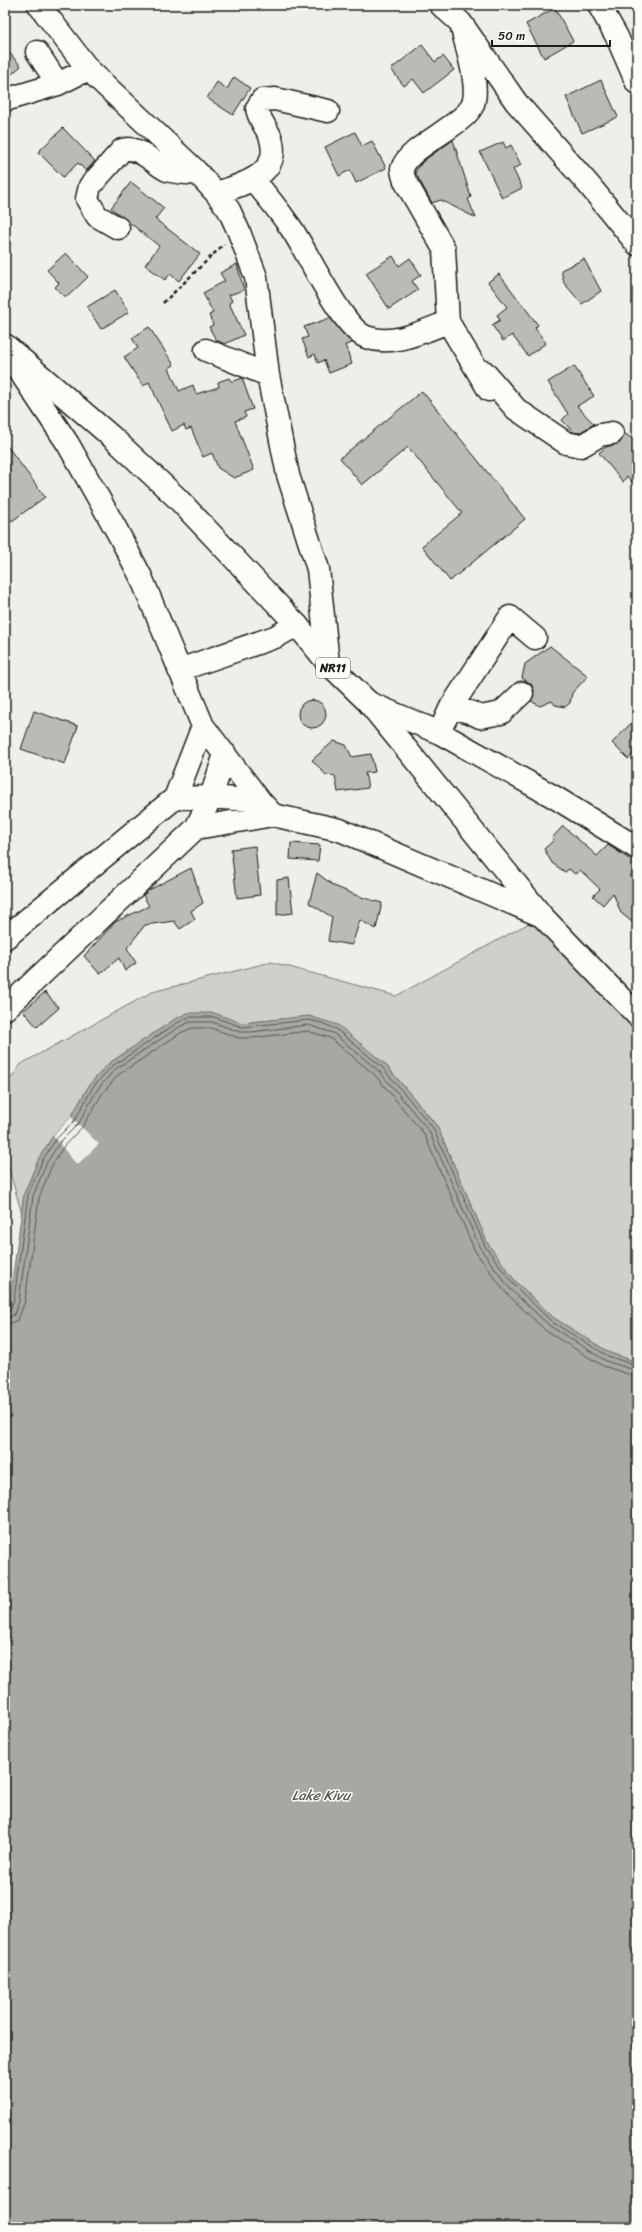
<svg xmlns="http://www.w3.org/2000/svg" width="642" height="2232" viewBox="0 0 642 2232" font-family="Sriracha,sans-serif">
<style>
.green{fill:#d0cfcc;stroke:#767674}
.water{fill:#a8a7a3;stroke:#706f6d}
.pier{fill:#f0eeea}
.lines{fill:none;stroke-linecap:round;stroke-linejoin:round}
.shore{stroke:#545452;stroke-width:1}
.building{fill:#bbbab6;stroke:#1c1c1c}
.minor-casing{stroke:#1c1c1c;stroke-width:25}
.highway-casing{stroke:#1c1c1c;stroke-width:25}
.path{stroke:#1c1c1c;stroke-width:2.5;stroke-dasharray:4 3;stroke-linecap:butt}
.minor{stroke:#fdfcf7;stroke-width:22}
.highway{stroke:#fdfcf7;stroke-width:22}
.labels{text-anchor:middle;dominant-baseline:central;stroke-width:3;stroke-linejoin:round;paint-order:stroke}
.shield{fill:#fdfcf7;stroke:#605f5e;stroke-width:1}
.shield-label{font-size:12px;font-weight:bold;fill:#1c1c1c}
.water-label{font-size:14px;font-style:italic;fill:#5b5b59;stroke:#fdfcf7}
</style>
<rect width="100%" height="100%" fill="#f0eeea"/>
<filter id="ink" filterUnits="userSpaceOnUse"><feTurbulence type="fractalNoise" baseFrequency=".025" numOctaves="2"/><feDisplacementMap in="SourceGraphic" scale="8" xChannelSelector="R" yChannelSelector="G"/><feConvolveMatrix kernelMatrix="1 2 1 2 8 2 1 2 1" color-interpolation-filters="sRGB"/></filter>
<g filter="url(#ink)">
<path class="green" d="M542,916L637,1015V1362L610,1353L554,1318L516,1282L488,1244L437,1126L385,1064L281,1019L242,1023L188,1013L175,1019L108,1064L90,1084L71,1117L53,1136L39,1158L24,1194L22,1214L5,1155V1087L21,1064L152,992L271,962L396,996Z"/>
<path class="water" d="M188,1013H214L242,1023L309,1016L338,1025L385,1064L437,1126L488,1244L516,1282L554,1318L610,1353L637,1362V2227H5V1315L10,1298L24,1194L39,1158L53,1136L71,1117L90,1084L108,1064L175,1019Z"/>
<path class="pier" d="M71,1117L99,1144L77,1165L53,1136Z"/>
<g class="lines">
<path class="shore" d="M5,1314L10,1311L14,1299L28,1195L43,1159L56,1139L75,1120L93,1087L111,1067L177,1023L189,1017H214L242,1027L309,1020L322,1023L336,1029L382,1067L433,1128L485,1246L514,1285L552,1322L608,1356L637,1366
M5,1319L14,1315L19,1301L33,1196L47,1162L60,1142L79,1123L97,1090L114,1070L179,1027L190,1022H212L240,1032H252L308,1025L333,1033L379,1071L429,1131L480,1248L510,1289L550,1326L606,1361L637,1371
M5,1325L18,1320L25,1301L39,1198L52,1165L64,1146L83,1126L102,1094L118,1075L182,1032L192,1028H211L239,1038H252L308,1031L330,1038L375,1075L424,1134L475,1251L506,1293L546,1331L603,1366L637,1377"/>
</g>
<path class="building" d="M555,8L573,41L544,58L526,24Z
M422,45L435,62L443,56L454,70L424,93L413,79L404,86L391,69Z
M5,48L21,66L5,80Z
M234,77L250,88L233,115L207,98L217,82L227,89Z
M601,80L618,117L582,133L566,97Z
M63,128L95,161L86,171L78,163L63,177L38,152Z
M355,132L362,146L372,141L386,168L356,183L350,170L339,176L325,147Z
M453,140L471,197L468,199L476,218L441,200L432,203L415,172L423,161Z
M503,142L506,148L511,145L521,165L513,169L522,188L502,198L480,152Z
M131,182L164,208L155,219L200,254L179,281L170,274L165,280L145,265L159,246L111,208Z
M66,253L88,277L68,296H63L55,287L59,283L47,270Z
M393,256L399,266L410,258L421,275L412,281L418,290L389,309L366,273Z
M584,259L601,291L582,304L564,283L561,270Z
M237,264L244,290L229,295L232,301L229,303L244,335L225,344L216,340L209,327L213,325L209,315L213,313L203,293L225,281L220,273Z
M499,274L538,325L535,328L546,343L528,356L512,335L503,341L492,325L500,320L497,315L507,307L488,282Z
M115,290L129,312L101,329L87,307Z
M330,318L352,343L345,345L352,364L329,373L324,360L318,363L315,354L309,357L302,339L308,337L304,327Z
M149,327L174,365L169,368L179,391L193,385L196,394L219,387L218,382L229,378L232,382L242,378L253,409L244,412L246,417L235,421L254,470L234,478L218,468L212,453L203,457L191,428L186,430L184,425L172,431L149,382L143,386L124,357L138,348L132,338Z
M574,366L594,396L577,406L594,424L579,433L573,432L562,420L568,414L548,382Z
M422,391L525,519L450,581L422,546L462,513L408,447L362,485L340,458Z
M624,433L637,442V488L627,476L623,482L599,453L606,447L620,443Z
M5,443L45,497L12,521L5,511Z
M550,646L588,676L572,693L570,703L565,707L555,705L552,701L540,706L531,701L534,690L531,684L522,678L525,664Z
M298 714a14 14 0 1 1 28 0a14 14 0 1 1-28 0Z
M34,711L78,726L65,764L21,749Z
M637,717V750L628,759L612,743Z
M334,741L346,745L352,757L371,754L375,772L365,773L368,788L338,792L335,776L326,775L312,760Z
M563,826L597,856L608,845L637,864V868L630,876L637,883V926L621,913L613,893L603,905L593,896L600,889L580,870L575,874L569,869L565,872L552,863L544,849L554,840L552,838Z
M291,843L320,845L318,861L290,859Z
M255,846L260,895L237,898L231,849Z
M191,868L203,903L191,911L195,919L180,929L174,921L145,925L127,948L136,963L125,971L119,958L100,974L84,956L115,922L149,906L143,895L149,890Z
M317,873L334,886L358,896L382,903L376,929L360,920L352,945L328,941L332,917L309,903Z
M289,878L293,913L277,915V880Z
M45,992L59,1008L37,1027L23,1011Z"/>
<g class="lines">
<defs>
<path id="minor" d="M39,5L88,69L194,169L216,193L229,210L239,232L256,277L268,375L288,475L318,569L328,663
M441,5L461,23L516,102L589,185L637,244
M599,5L617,37L637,83
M461,23C465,44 480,84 473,104C466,125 408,146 402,169C402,173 404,178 405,181L444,249L448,322L489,390
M37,52L58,84
M5,100L58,84L88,69
M253,180C267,195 279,211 291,228C307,251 342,328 366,337C393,347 424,331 448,322
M216,193C242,185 284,174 270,136C266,127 258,118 257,108L262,100L275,99L328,111
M118,228L97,216L87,199L90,186L122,150C138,144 154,164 167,170C176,173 189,173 199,174
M206,350L268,375
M5,356L22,375L68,444L117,531L141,577L203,726L260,801L273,815
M484,372L516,409L566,443L581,446L600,435L612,433
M179,670L275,637L297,625
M369,703L440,733L556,798L637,848
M451,707L510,617L535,638
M445,720L451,707L470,712L480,717L501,713L522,693
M175,798L211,797L260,801
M196,828L273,815L340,830L542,916
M5,938L175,798L203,726
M5,1009L196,828L211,797L225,754"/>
<path id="highway" d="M5,345L113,438L177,498L213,536L297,625L328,663L369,703L542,916L637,1015"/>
</defs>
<use href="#minor" class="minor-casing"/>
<use href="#highway" class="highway-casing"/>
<path class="path" d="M163,303L224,244"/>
<use href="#minor" class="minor"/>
<use href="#highway" class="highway"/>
</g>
</g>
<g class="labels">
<rect class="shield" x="316" y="658" width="34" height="20" rx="3"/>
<g class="shield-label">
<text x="333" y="668">NR11</text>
</g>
<g class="water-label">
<text x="321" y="1795">Lake Kivu</text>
</g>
</g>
<rect width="642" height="2232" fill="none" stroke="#fdfcf7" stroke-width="20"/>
<rect x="10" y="10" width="622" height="2212" fill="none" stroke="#1c1c1c" stroke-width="1.5" filter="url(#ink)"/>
<path d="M492 40v6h118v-6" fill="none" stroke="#1c1c1c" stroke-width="2"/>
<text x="498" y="40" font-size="12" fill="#1c1c1c" stroke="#fdfcf7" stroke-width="3" paint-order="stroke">50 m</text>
</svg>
